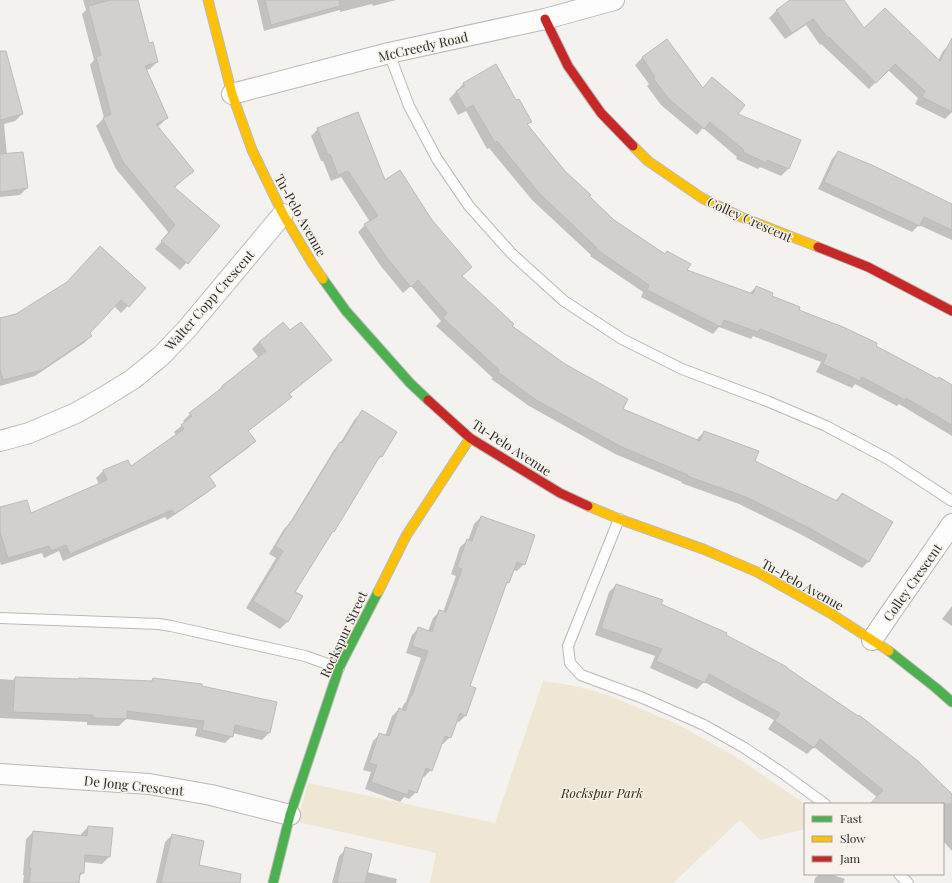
<svg xmlns="http://www.w3.org/2000/svg" width="952" height="883" viewBox="0 0 952 883" font-family="'Playfair Display',serif">
<style>
.green{fill:#efe6d3}
.shadow{fill:#0003}
.building{fill:#d2d0ce;stroke:#bcbbb8}
.lines{fill:none;stroke-linecap:round;stroke-linejoin:round}
.lane-casing{stroke:#bbb9b7;stroke-width:12}
.street-casing{stroke:#bbb9b7;stroke-width:22}
.fast-casing{stroke:#bbb9b7;stroke-width:11}
.slow-casing{stroke:#bbb9b7;stroke-width:11}
.jam-casing{stroke:#bbb9b7;stroke-width:11}
.lane{stroke:#fdfdfd;stroke-width:10}
.street{stroke:#fdfdfd;stroke-width:20}
.fast{stroke:#4caf50;stroke-width:9}
.slow{stroke:#ffc107;stroke-width:9}
.jam{stroke:#c62828;stroke-width:9}
.labels{text-anchor:middle;dominant-baseline:central;stroke-width:3;stroke-linejoin:round;paint-order:stroke}
.street-label{font-size:13px;fill:#2c2b28;stroke:#f7f3ec}
.park-label{font-size:13px;font-style:italic;fill:#382800;stroke:#f7f3ec}
</style>
<rect width="100%" height="100%" fill="#f4f2ef"/>
<path class="green" d="M543,681L575,686L610,696L677,724L736,757L805,804V829L760,840L740,820L673,883H430L436,853L297,822L308,783L495,823Z"/>
<path class="shadow" d="M83,0H137L148,44L157,62L150,69L145,70L167,118L160,125L157,127L193,171L174,188L219,226L180,270L155,249L169,233L116,169L96,126L104,118L90,65L94,60L82,14L86,10Z
M257,0H396L373,6L372,4L340,12V10L264,31Z
M792,0H843L864,30L938,61L943,51L950,44L952,45V112L945,119L915,104L918,98L888,70L869,89L821,44L820,45L806,25L785,39L769,18L776,11Z
M667,41L702,89L712,78L736,114L800,141L788,169L781,176L760,167L758,169L736,159L737,157L703,128L697,135L661,105L647,86L649,84L635,65L642,58Z
M0,70L22,114L15,121L4,124L7,155L27,188L20,195L0,197Z
M464,83L516,102L530,122L527,125L564,171L588,196L614,220L686,271L749,294L756,287L771,297L874,347L937,380L939,378L952,386V436L899,404L897,406L855,384L852,388L816,372L821,362L753,336L751,339L719,327L713,334L641,297L643,292L590,256L591,255L532,200L489,148L487,149L466,111L458,115L449,99Z
M318,129L385,181L461,276L510,326L621,409L697,441V439L704,432L754,462L835,501L842,494L869,561L862,568L802,535L739,504L681,483L682,482L615,454L529,406L491,379L493,378L436,326L441,321L411,286L403,293L380,265L358,232L365,225L370,222L341,177L331,181L323,161H321L311,136Z
M838,152L952,205V240L919,225L912,232L818,189L832,159Z
M145,288L121,313L114,306L89,333L91,336L84,343L35,376L0,386V319Z
M259,342L323,367L289,394L284,404L248,431L255,441L248,448L209,477L214,486L207,493L167,520L165,517L63,561L59,551L44,558L42,553L1,565L0,562V508L30,514L99,484L96,478L103,471L128,461L130,467L177,436L174,432L185,423L183,421L190,414L216,393L222,386L259,358L252,349Z
M362,412L396,432L381,457L375,462L333,532L328,536L294,592L302,597L287,622L280,629L246,608L276,558L269,554L284,529L289,524L334,450L339,445L355,419Z
M481,517L524,564L517,571L513,570L509,582L505,586L469,686L466,715L459,722L456,721L450,737L443,744H441L431,770L424,777L422,776L416,792L409,799L404,797L400,802L365,789L371,772L363,770L373,741L380,734L385,736L392,716L399,709L401,710L404,704L406,702L421,658L406,653L412,635L419,628L428,631L433,618L440,611L443,612L456,576L451,574L460,547L468,540V541L474,524Z
M616,585L660,604L725,635L952,795V851L943,841V804H871L877,797L814,747L807,754L768,729L774,720L704,682L697,689L650,668L655,656L595,635L609,592Z
M952,606V626L942,619Z
M15,678L78,680L150,682L153,679L201,686L269,733L262,740L232,733V736L225,743L195,736L197,728L126,719L119,726L87,725V722L0,718V679L13,680Z
M88,827L109,857L102,864L84,862L83,873L78,877V883H23L24,875H23L26,839L33,832L81,836V834Z
M172,835L198,866L209,883H156L165,842Z
M346,849L367,872L397,879L396,883H332L339,856Z
M820,874H830L845,879L843,883H814L815,878Z"/>
<path class="building" d="M111,0H138L149,43L153,42L158,62L145,66L168,118L156,124L194,171L174,187L220,226L188,264L161,241L175,225L123,162L103,118L111,114L96,57L101,55L88,6Z
M265,0H339L340,6L271,25Z
M790,0H844L864,28L885,8L940,61L952,38V112L922,97L925,91L895,64L876,83L829,37L828,38L813,19L792,33L776,10Z
M667,39L703,88L712,77L745,105L738,114L801,140L789,169L767,160L766,163L743,152L744,150L710,122L704,129L668,98L653,78L655,77L642,57Z
M0,51H6L23,114L0,120Z
M496,64L516,100L519,99L532,122L527,124L565,171L591,195L589,196L614,220L665,254L667,251L691,264L687,270L753,294L756,286L773,293L772,296L800,307L799,310L843,327L877,343L876,346L938,379L939,377L952,385V425L906,398L905,400L862,377L860,381L823,364L827,355L760,329L758,332L724,320L721,327L647,290L649,285L596,249L597,248L539,193L497,141L495,143L473,105L466,109L456,91L465,86L463,83Z
M358,112L385,180L400,170L432,220L472,267L462,276L514,324L512,326L565,364L628,399L623,409L700,441L704,431L759,451L755,461L837,501L842,493L893,522L869,562L809,528L746,497L687,476L688,475L622,447L536,400L498,372L499,370L443,318L447,313L418,280L411,287L387,258L364,224L378,216L348,171L338,175L330,154L328,155L317,128Z
M838,151L874,166L952,204V230L924,217L920,226L824,182Z
M23,152L28,188L0,192V154Z
M100,246L146,288L129,307L121,300L90,333L92,336L42,370L3,380L0,369V318L16,314L67,282Z
M283,322L290,330L301,322L332,360L289,394L292,397L248,431L256,441L209,476L216,486L175,514L172,510L70,554L66,545L51,551L49,546L8,558L0,532V507L27,500L31,513L107,480L103,470L128,460L131,466L184,429L181,425L192,416L189,413L223,387L222,386L266,351L259,342Z
M362,410L397,432L382,457L380,456L334,532L333,531L295,592L303,596L288,622L253,601L283,551L275,546L291,521H292L340,442L342,443Z
M481,516L535,535L525,565L517,562L509,583L507,582L470,686L476,688L466,716L460,713L451,738L445,736L432,771L426,768L417,793L409,790L408,795L371,782L377,765L369,763L379,733L389,736L399,708L405,711L411,695L412,696L428,651L412,646L418,627L432,632L439,610L446,612L462,569L457,567L467,539L472,541Z
M616,584L663,600L661,604L727,633L726,635L787,667V668L858,716L859,715L918,761L952,794V804H870L883,790L820,739L814,748L775,721L780,713L709,674L705,683L656,661L662,649L601,628Z
M15,677L79,679V678L152,681L153,678L202,684V686L277,702L270,733L235,725L233,737L202,730L204,721L127,711V719L93,718V715L13,712Z
M88,826L113,828L110,857L85,855L84,873H80L79,883H29L31,868H29L33,831L87,836Z
M172,834L204,841L199,865L241,874L240,883H161Z
M345,847L372,854L365,883H337Z"/>
<g class="lines">
<defs>
<path id="lane" d="M389,53L409,106L437,159L469,206L512,254L564,301L622,339L682,369L767,401L826,426L888,459L952,501
M619,519L568,646L570,663L581,675L643,698L704,725L743,747L781,772L825,804
M0,618L159,624L171,626L305,656L339,668
M899,874L908,883"/>
<path id="street" d="M232,94L389,53L545,19L614,0
M0,441L29,433L76,413L104,397L133,379L161,356L186,330L283,214
M872,640L891,612L952,524
M0,774L149,784L211,795L290,815"/>
<path id="fast" d="M323,279L346,311L410,383L428,400
M889,651L936,688L952,702
M273,883L290,815L339,668L378,592"/>
<path id="slow" d="M208,0L232,94L252,150L283,214L312,263L323,279
M633,146L648,161L702,198L741,217L818,247
M588,506L619,519L703,549L757,572L830,613L889,651
M378,592L406,536L470,438"/>
<path id="jam" d="M545,19L568,66L601,113L633,146
M818,247L868,267L952,311
M428,400L470,438L560,493L588,506"/>
</defs>
<use href="#lane" class="lane-casing"/>
<use href="#street" class="street-casing"/>
<use href="#fast" class="fast-casing"/>
<use href="#slow" class="slow-casing"/>
<use href="#jam" class="jam-casing"/>
<use href="#lane" class="lane"/>
<use href="#street" class="street"/>
<use href="#fast" class="fast"/>
<use href="#slow" class="slow"/>
<use href="#jam" class="jam"/>
</g>
<g class="labels">
<g class="street-label">
<text transform="translate(423 46) rotate(-13)">McCreedy Road</text>
<text transform="translate(301 215) rotate(61)">Tu-Pelo Avenue</text>
<text transform="translate(750 219) rotate(24)">Colley Crescent</text>
<text transform="translate(209 300) rotate(-49)">Walter Copp Crescent</text>
<text transform="translate(512 447) rotate(33)">Tu-Pelo Avenue</text>
<text transform="translate(912 582) rotate(-55)">Colley Crescent</text>
<text transform="translate(803 584) rotate(29)">Tu-Pelo Avenue</text>
<text transform="translate(343 634) rotate(-65)">Rockspur Street</text>
<text transform="translate(134 785) rotate(6)">De Jong Crescent</text>
</g>
<g class="park-label">
<text x="602" y="792">Rockspur Park</text>
</g>
</g>
<rect x="804" y="803" width="140" height="72" fill="#f7f3ec" stroke="#a6a39e"/>
<rect x="812" y="816" width="20" height="6" fill="#4caf50" stroke="#a6a39e"/>
<text x="840" y="823" font-size="12" fill="#2c2b28">Fast</text>
<rect x="812" y="836" width="20" height="6" fill="#ffc107" stroke="#a6a39e"/>
<text x="840" y="843" font-size="12" fill="#2c2b28">Slow</text>
<rect x="812" y="856" width="20" height="6" fill="#c62828" stroke="#a6a39e"/>
<text x="840" y="863" font-size="12" fill="#2c2b28">Jam</text>
</svg>
